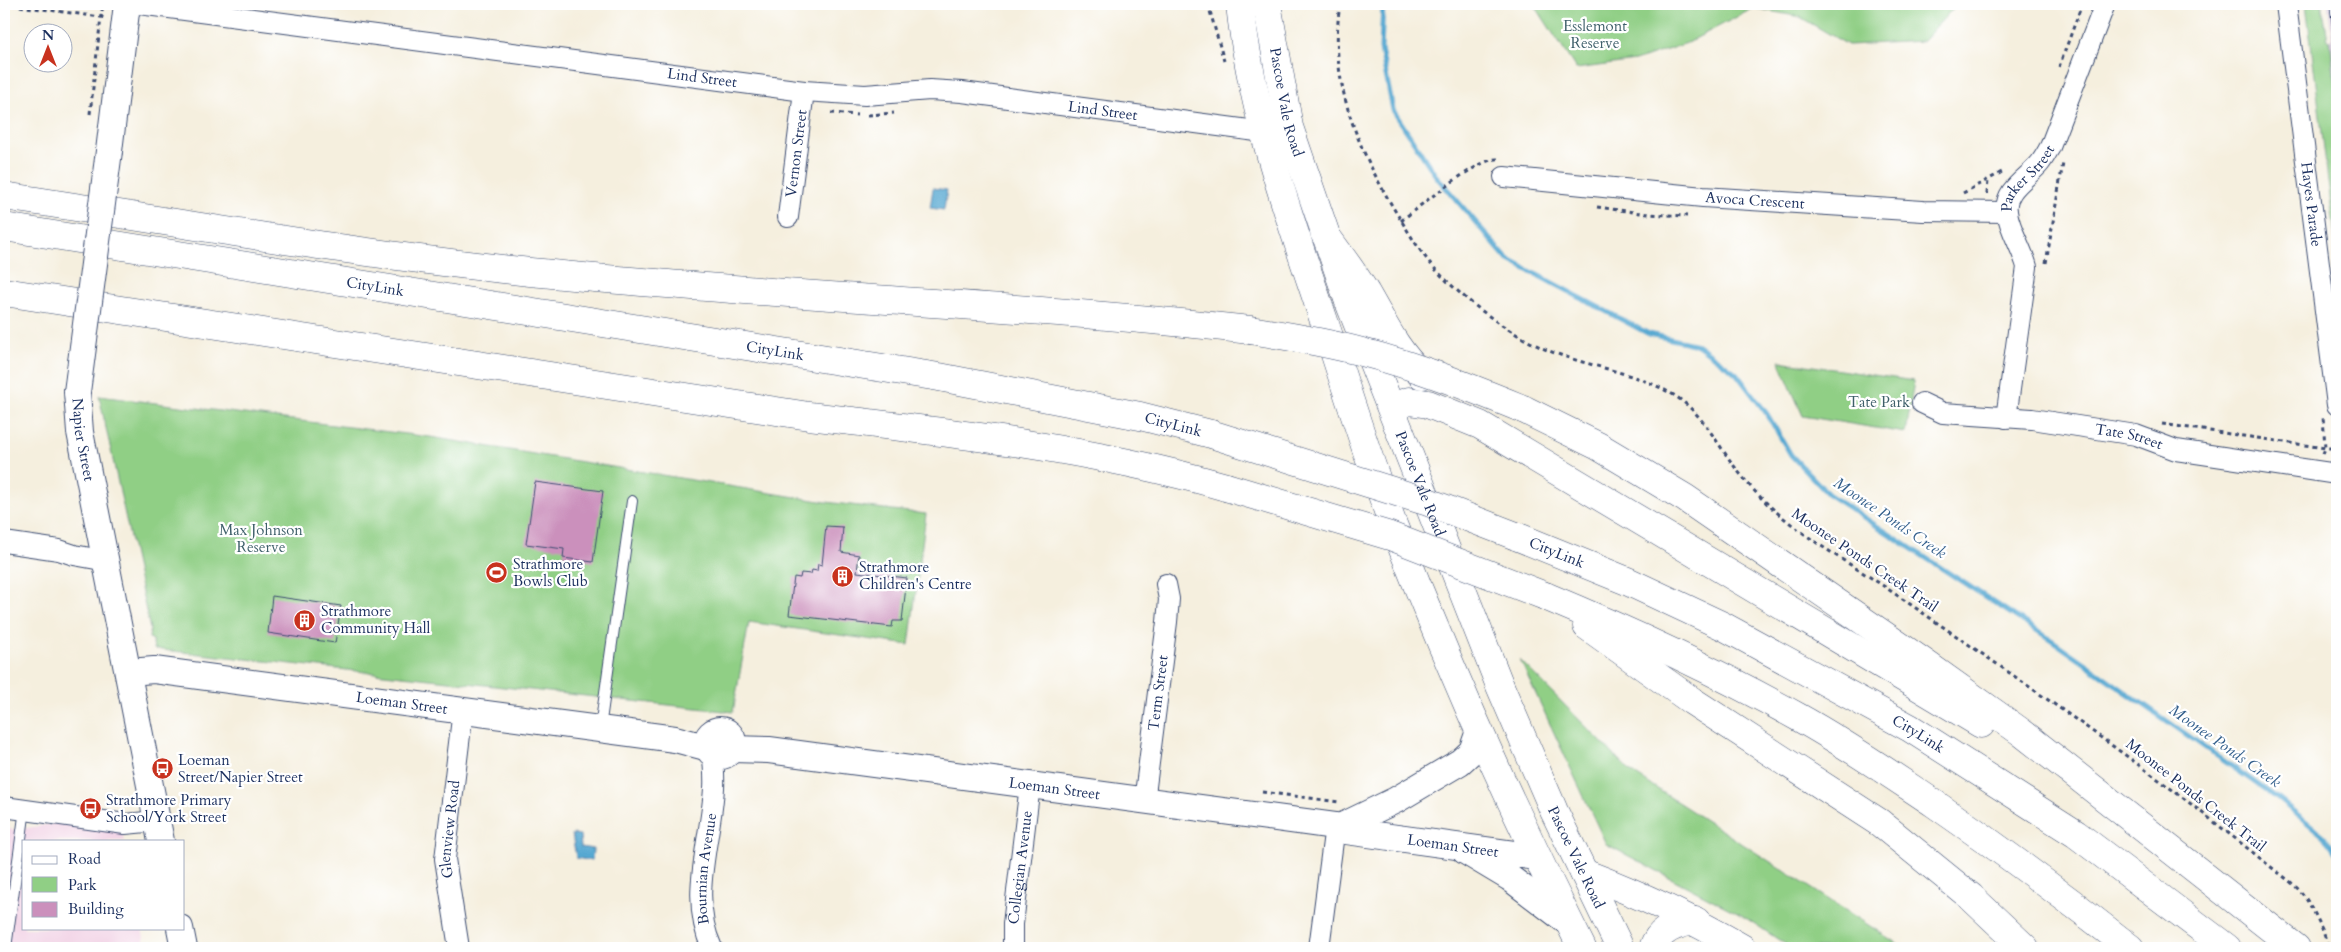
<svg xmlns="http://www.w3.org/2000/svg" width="2341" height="952" viewBox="0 0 2341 952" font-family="Cardo,serif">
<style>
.built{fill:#f1d0e4}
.industrial{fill:#cebed1}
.green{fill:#90cf85;stroke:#567f72}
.water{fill:#56a8d1;stroke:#386c98}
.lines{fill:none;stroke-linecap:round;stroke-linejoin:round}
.stream{stroke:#56a8d1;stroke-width:5}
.building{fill:#cb90bc}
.service-casing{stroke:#3c4c71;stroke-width:12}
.minor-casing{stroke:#3c4c71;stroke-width:22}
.tertiary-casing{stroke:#3c4c71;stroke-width:28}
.primary-casing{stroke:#3c4c71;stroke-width:29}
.motorway-casing{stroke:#3c4c71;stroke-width:29}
.path{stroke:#3c4c71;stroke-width:3;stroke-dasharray:4 4;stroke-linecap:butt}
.service{stroke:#fff;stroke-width:10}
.minor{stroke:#fff;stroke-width:20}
.tertiary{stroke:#fff;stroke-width:26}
.primary{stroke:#fff;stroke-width:28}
.motorway{stroke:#fff;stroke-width:28}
.rail-casing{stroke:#1b2f5e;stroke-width:5.5}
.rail{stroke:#fff;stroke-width:4;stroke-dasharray:11;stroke-linecap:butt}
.tertiary-bridge-casing{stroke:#3c4c71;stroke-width:28;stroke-linecap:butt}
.motorway-bridge-casing{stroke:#3c4c71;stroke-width:29;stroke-linecap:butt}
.tertiary-bridge{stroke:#fff;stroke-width:26}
.motorway-bridge{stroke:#fff;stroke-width:28}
.labels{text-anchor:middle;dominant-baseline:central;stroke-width:4.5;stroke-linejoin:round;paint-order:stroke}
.park-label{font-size:15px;fill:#3e5f6a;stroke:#fff}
.street-label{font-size:15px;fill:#1b2f5e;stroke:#fff}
.poi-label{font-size:15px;fill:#1b2f5e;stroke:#fff;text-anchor:start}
.water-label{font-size:16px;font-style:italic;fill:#335f8c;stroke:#fff}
</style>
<rect width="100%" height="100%" fill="#fff"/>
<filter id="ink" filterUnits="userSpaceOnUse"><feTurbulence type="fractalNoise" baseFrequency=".02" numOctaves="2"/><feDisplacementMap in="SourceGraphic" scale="10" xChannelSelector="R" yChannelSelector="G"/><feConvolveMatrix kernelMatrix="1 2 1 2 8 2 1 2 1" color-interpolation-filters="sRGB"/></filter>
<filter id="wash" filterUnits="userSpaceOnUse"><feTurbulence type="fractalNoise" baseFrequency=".0096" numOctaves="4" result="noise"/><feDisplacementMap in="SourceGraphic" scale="20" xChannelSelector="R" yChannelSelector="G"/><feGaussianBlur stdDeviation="1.12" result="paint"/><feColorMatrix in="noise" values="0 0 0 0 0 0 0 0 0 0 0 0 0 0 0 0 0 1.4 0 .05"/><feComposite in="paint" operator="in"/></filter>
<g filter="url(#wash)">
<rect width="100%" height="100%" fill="#f5efde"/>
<path class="built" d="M118,813L124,841H24V928H142L146,948H4V828L15,830Z"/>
<path class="industrial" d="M2328,4H2337V99L2330,40L2332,39Z"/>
<path class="green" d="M1534,4H1957L1923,41L1848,45L1800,17L1754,8L1687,43L1635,61L1576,69Z
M2306,4H2322L2328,40H2330L2337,99V253Z
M1779,361L1914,381L1906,433L1803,416Z
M99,396L430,437L826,502L926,514L909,645L749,622L733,712L154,649L152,639L149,638L150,629Z
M1520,660L1631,772L1904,948H1791L1743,916L1606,844Z"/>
<path class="water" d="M933,188L947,190L944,210L930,208Z
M572,834L580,835L581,847L593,849L592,861L576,858Z"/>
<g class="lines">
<path class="stream" d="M1383,4L1381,49L1393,110L1436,176L1507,259L1649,334L1698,345L1736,373L1767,414L1791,455L1828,494L2053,641L2277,798L2325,837L2337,854"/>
</g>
<g id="blocks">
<path class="building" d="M535,482L603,491L593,562L563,558L564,549L526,544Z
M826,526L843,527L841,552L859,555L857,572L907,578L902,621H893L892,627L789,615L794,577L800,578L801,573L811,574L812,570L817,571L818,564L822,565Z
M272,596L341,606L335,643L268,633Z"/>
</g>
</g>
<g filter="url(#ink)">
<use href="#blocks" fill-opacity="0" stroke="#3c4c71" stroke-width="1"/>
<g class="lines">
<defs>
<path id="service" d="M600,728L632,501
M6,948L25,809"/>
<g id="minor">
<path id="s1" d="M139,4L804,91L865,95L930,90L962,92L1264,132"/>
<path id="s2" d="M2286,4L2337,405"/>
<path id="s3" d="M1504,177L1703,197L1923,211L2007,212"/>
<path id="s4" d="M788,217L804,91"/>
<path id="s5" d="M1922,403L1943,413L2032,419L2136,435L2176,450L2337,474"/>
<path id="s6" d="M2006,418L2027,267C2022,248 2010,231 2007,212C2003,190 2028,178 2040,163C2044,158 2047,152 2050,147L2105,4"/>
<path d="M4,542L59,550L74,555L107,561"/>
<path id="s7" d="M1144,802L1167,622L1169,599L1166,584"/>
<path d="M4,807L125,824L157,821"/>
<path id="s8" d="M459,948L445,859L463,710"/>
<path id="s9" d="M712,948C688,897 711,841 714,788C715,777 713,765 713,753"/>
<path id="s10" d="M1013,948V924L1030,785"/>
<path d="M1319,948L1335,826"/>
</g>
<g id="tertiary">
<path d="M109,151L127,4"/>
<path id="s11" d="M77,392L80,432L161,841"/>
<path id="s12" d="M129,672L154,670L675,739L709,748"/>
<circle cx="720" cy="743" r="13"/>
<path id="s13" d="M732,749L769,750L1335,826L1346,831L1536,857"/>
<path d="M1340,827L1396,800L1460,762L1472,751L1479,731"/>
<path d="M1465,851L1510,878L1569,923"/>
<path d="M180,928L184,948"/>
</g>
<g id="primary">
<path d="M1240,4C1251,113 1290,218 1324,321C1347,390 1368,460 1394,527C1450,670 1513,811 1582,948"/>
<path id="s14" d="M1267,4L1289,127L1349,302L1500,686L1554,811L1620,948"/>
</g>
<g id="motorway">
<path d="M4,196C176,222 348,253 521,271C764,296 1008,303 1250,330"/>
<path id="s15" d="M4,227L939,377L1140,416L1211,434"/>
<path d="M1324,233C1338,252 1353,272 1366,293C1383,322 1396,351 1422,375"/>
<path d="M4,292L809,416C949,432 1090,448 1226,487"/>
<path d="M1391,407L1409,401L1428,404L1480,425L1981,724"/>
<path d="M1523,409L1598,446L1685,498L1923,662L2021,732L2296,948"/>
<path id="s16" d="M1516,536L1627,581L1723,626L1910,728L2076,834L2227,948"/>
<path d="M1545,596C1631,632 1716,671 1798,717C1845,743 1890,774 1935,804C2002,850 2067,898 2130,948"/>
<path d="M1587,626L1692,701L1880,823L1971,897L2025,948"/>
<path d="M1584,873C1639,894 1691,918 1742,948"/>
<path d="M1653,948C1659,929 1677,923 1696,921"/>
</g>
</defs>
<use href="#service" class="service-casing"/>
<use href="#minor" class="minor-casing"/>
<use href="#tertiary" class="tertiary-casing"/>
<use href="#primary" class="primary-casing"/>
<use href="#motorway" class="motorway-casing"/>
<path class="path" d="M4,4L101,17L103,4
M1208,4L1224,61
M1340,4C1328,82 1358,149 1397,214C1410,234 1422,256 1439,273C1465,300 1497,324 1530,342C1575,366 1628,368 1672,394C1704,413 1718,447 1741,475C1760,500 1785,520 1810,538C1835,556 1863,572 1888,589C1987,657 2086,725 2182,797C2210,819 2239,841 2267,864C2277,872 2291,881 2300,891C2314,908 2322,928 2329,948
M2059,67L2082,4
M831,113L857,115
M90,114L101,17L105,18
M868,115L894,113
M1963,193L2004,171
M1987,194L1988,180
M1597,207L1648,214L1687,216
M1401,221C1418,207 1480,157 1498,159
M2046,263L2063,163
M2162,424L2325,448H2337
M2323,454L2325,448L2323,416
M1262,792L1340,802"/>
<use href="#service" class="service"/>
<use href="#minor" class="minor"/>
<use href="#tertiary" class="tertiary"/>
<use href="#primary" class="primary"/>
<use href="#motorway" class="motorway"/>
<defs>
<path id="rail" d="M2332,4L2337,43"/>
</defs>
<use href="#rail" class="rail-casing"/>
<use href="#rail" class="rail"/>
<defs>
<path id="tertiary-bridge" d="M77,392L109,151"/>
<path id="motorway-bridge" d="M1250,330C1288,336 1325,342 1362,352C1417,366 1471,388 1523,409
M1211,434L1428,502L1516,536
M1226,487L1390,536L1545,596"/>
</defs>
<use href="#tertiary-bridge" class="tertiary-bridge-casing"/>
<use href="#motorway-bridge" class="motorway-bridge-casing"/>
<use href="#tertiary-bridge" class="tertiary-bridge"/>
<use href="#motorway-bridge" class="motorway-bridge"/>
</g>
</g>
<defs>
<symbol id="stadium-disc" viewBox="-11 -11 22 22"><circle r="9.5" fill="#c8321e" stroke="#fff"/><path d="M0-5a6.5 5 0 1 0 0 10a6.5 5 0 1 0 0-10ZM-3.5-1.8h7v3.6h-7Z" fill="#fff"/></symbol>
<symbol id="building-disc" viewBox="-11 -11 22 22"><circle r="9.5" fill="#c8321e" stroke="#fff"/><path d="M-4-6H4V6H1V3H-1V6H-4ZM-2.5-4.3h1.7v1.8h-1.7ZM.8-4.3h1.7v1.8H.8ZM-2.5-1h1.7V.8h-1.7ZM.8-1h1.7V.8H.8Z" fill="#fff"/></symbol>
<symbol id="bus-disc" viewBox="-11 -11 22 22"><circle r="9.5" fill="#c8321e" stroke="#fff"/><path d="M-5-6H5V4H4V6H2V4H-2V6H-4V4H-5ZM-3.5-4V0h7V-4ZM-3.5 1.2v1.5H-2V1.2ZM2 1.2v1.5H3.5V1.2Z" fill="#fff"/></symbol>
</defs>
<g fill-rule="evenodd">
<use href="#stadium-disc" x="484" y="560" width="25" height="25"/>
<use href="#building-disc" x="830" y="564" width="25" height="25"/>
<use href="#building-disc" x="292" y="608" width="25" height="25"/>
<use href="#bus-disc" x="150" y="756" width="25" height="25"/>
<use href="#bus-disc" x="78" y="796" width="25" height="25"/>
</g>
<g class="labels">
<g class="park-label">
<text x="1595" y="26">Esslemont<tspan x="1595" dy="17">Reserve</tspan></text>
<text x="1879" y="402">Tate Park</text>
<text x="261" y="530">Max Johnson<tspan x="261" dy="17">Reserve</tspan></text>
</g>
<g class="street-label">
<text stroke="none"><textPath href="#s1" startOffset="568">Lind Street</textPath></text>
<text stroke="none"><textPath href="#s14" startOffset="100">Pascoe Vale Road</textPath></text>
<text stroke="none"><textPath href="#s1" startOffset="971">Lind Street</textPath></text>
<text stroke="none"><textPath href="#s4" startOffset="64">Vernon Street</textPath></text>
<text stroke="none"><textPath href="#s6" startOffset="252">Parker Street</textPath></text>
<text stroke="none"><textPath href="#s3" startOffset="252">Avoca Crescent</textPath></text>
<text stroke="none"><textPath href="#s2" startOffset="202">Hayes Parade</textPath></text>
<text stroke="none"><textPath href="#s15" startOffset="376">CityLink</textPath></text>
<text stroke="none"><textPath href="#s15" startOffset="781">CityLink</textPath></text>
<text stroke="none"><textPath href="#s15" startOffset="1186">CityLink</textPath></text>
<text stroke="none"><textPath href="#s5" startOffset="211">Tate Street</textPath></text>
<text stroke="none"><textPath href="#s11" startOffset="48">Napier Street</textPath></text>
<text stroke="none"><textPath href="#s14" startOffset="505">Pascoe Vale Road</textPath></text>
<text stroke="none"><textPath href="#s16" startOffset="44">CityLink</textPath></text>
<text transform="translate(1865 560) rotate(34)">Moonee Ponds Creek Trail</text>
<text stroke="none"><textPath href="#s7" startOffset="110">Term Street</textPath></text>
<text stroke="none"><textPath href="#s12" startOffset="275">Loeman Street</textPath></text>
<text stroke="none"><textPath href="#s16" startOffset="449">CityLink</textPath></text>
<text stroke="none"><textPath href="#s13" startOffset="325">Loeman Street</textPath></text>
<text transform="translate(2196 795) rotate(38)">Moonee Ponds Creek Trail</text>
<text stroke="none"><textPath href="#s8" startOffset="120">Glenview Road</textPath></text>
<text stroke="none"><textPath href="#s13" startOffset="728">Loeman Street</textPath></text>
<text stroke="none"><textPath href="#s14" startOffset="910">Pascoe Vale Road</textPath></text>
<text stroke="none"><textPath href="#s10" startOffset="81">Collegian Avenue</textPath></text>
<text stroke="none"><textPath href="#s9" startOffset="81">Bournian Avenue</textPath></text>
</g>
<g class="poi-label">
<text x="513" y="564">Strathmore<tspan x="513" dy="17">Bowls Club</tspan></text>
<text x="859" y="567">Strathmore<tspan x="859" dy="17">Children's Centre</tspan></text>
<text x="321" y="611">Strathmore<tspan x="321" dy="17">Community Hall</tspan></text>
<text x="178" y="760">Loeman<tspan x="178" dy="17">Street/Napier Street</tspan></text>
<text x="106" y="800">Strathmore Primary<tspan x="106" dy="17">School/York Street</tspan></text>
</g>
<g class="water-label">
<text transform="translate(1890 518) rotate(34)">Moonee Ponds Creek</text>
<text transform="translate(2225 746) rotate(35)">Moonee Ponds Creek</text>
</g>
</g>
<rect width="2341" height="952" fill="none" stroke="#fff" stroke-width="20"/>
<rect x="22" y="840" width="162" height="90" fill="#ffffff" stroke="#a4acbf"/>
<rect x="32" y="856" width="25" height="8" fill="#ffffff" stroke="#a4acbf"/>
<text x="68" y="864" font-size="15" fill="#1b2f5e">Road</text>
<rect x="32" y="877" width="25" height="15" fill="#90cf85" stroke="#a4acbf"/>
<text x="68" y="890" font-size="15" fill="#1b2f5e">Park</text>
<rect x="32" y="902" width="25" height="15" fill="#cb90bc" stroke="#a4acbf"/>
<text x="68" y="914" font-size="15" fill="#1b2f5e">Building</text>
<g transform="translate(48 48)"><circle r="24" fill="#ffffff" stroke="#a4acbf"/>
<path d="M0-4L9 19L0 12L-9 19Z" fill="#c8321e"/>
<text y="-8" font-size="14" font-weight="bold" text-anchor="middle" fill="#1b2f5e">N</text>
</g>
</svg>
